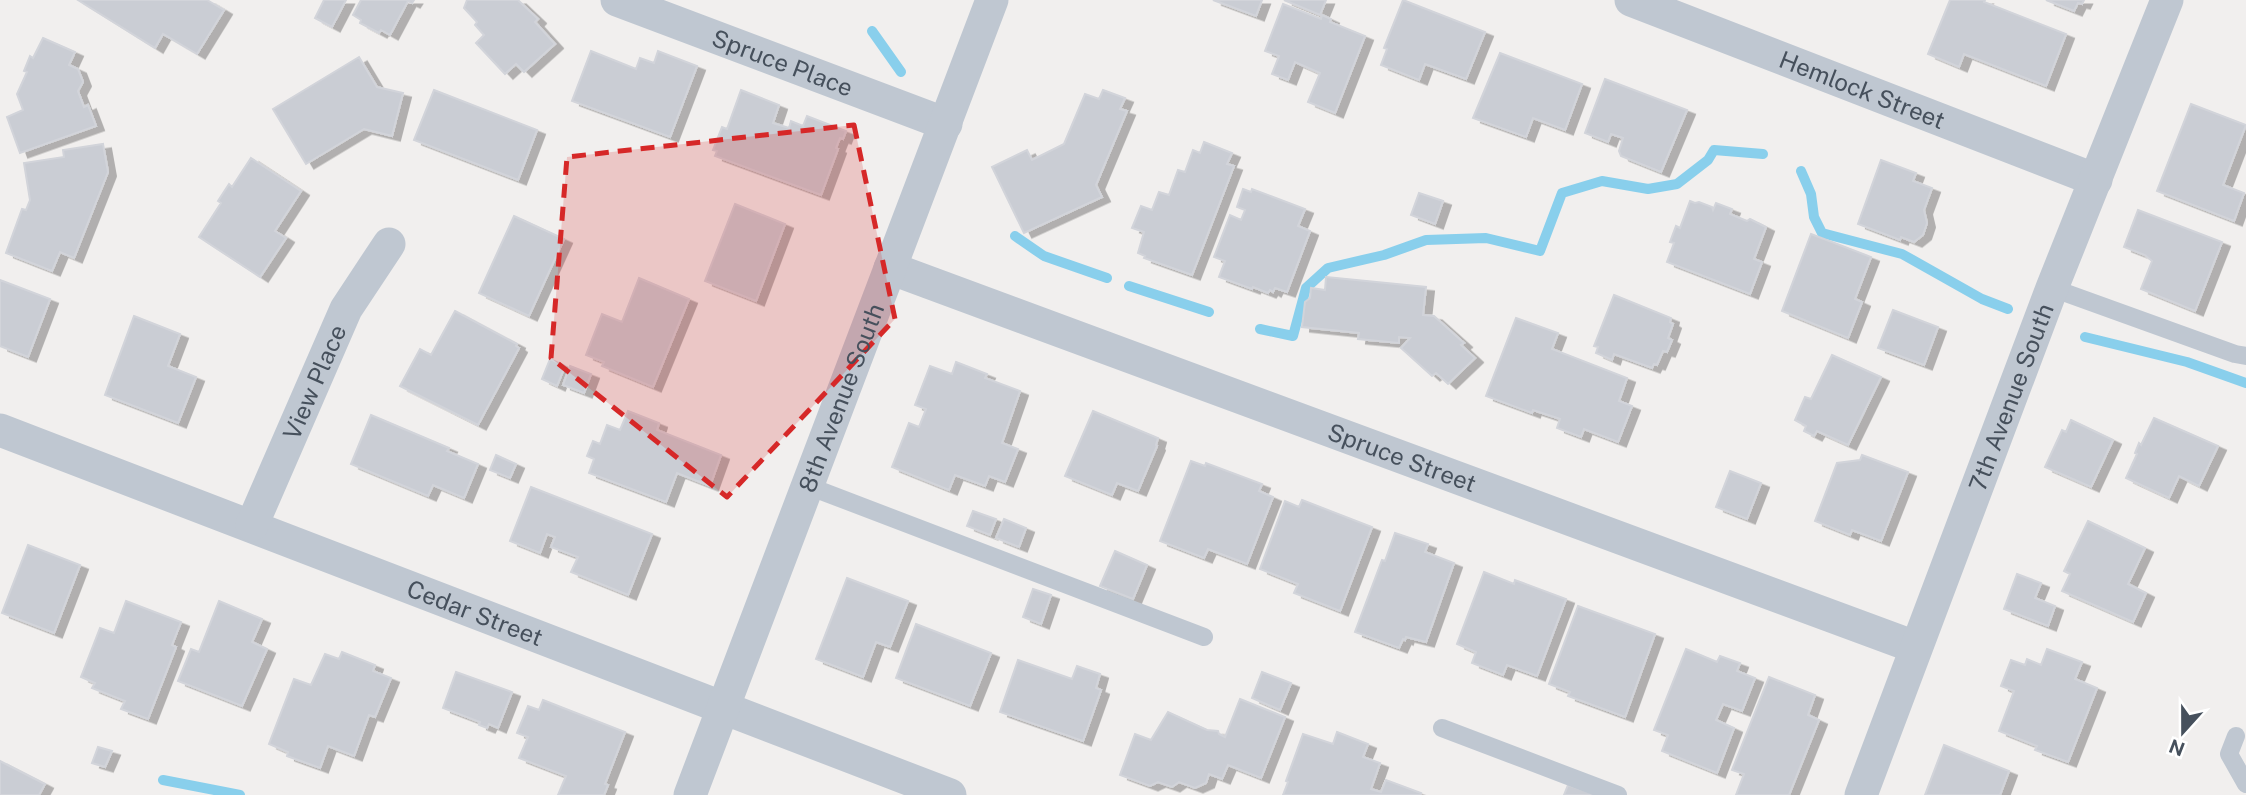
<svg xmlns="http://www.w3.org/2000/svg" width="2246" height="795" viewBox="0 0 2246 795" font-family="'Public Sans',sans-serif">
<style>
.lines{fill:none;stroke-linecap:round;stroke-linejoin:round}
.stream{stroke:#89cfec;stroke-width:10}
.building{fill:#cacdd4;stroke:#d2d4da;stroke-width:2;filter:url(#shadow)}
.service{stroke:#bfc7d1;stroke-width:18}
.minor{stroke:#bfc7d1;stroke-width:33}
.marked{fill:#d62828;fill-opacity:0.2;stroke:#d62828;stroke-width:5;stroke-dasharray:14 9;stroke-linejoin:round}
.labels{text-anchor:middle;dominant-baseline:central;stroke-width:6;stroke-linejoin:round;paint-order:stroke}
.street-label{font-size:24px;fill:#46505c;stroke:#fff}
</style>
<defs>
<filter id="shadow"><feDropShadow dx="8" dy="4.5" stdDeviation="0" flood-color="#0004"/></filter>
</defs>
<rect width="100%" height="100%" fill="#f1efee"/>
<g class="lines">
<path class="stream" d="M872,31L901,72
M1801,171L1811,194L1814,217L1822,233L1902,254L1982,299L2008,309
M1015,236L1044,256L1107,278
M1129,286L1209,312
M1260,329L1293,336L1306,288L1328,268L1384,255L1426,240L1486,238L1540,251L1562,193L1602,181L1648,189L1677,184L1708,160L1714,150L1763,154
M2085,337L2187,362L2246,383
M163,780L240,795"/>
</g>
<path class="building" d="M78,0H207L224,10L197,54L163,34L155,48Z
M324,0H346L332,27L315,18Z
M361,0H414L412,3L408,1L390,35L381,30L379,33L360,23L361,20L353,15Z
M467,0H518L538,19L535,22L555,44L524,72L516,64L505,74L476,43L484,35L475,25L477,22L464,8Z
M1213,0H1262L1256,16Z
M1284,0H1326L1320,15Z
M1403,0L1485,32L1466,79L1425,64L1419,80L1381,65L1387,49L1384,48Z
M1950,0H1985L1984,2L2066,34L2046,86L1964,54L1959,67L1928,54Z
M2046,0H2084L2082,4L2078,3L2074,11Z
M1283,4L1321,19L1322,15L1331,19L1330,22L1365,36L1335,113L1308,102L1320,73L1295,62L1288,80L1272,74L1279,56L1265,51Z
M43,38L75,52L69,65L78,69L83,82L78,91L84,107L88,105L96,126L20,153L7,117L23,110L17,94L27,72L24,71L30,56L33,58Z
M591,51L636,69L640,58L654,63L658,51L697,66L670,137L572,101Z
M1500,53L1582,84L1565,130L1533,118L1526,137L1473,118Z
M359,57L377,87L403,93L392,136L364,129L306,164L273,109Z
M1605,79L1687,110L1661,172L1621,156L1619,151L1623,138L1611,134L1608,142L1585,133Z
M434,90L537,130L518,180L414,140Z
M741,90L779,105L773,123L789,128L791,121L803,126L807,116L846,131L843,139L840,138L836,148L838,149L821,195L715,156L717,151L713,150L722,127L727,129Z
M1103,90L1125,98L1120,109L1127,111L1096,185L1102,197L1024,233L992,167L1027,150L1032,160L1064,144L1085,94L1099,99Z
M2191,104L2246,125L2223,185L2244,193L2234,221L2157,191Z
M1204,142L1232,153L1227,164L1234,166L1192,275L1144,258L1145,256L1138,253L1144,232L1132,228L1141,206L1152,210L1159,192L1169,195L1178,170L1185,172L1193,150L1200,153Z
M103,144L108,172L74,258L60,252L52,271L6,253L22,209L26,210L30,200L24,163L64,157L63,150Z
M251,158L301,191L275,231L286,238L260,277L199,237L221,203L218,201L229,184L232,187Z
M1881,160L1916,173L1913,181L1932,188L1924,210L1927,223L1923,235L1914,242L1901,237L1900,240L1858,224Z
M1243,189L1251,192L1252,189L1305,209L1298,226L1310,231L1287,292L1275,288L1273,292L1270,290L1268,293L1253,287L1252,289L1219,277L1225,261L1214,257L1230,215L1241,220L1245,210L1237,207Z
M1419,193L1443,201L1435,224L1411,215Z
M1690,201L1695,203L1699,202L1712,207L1713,210L1716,203L1732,209L1730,214L1747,221L1750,219L1766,227L1754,259L1762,262L1750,294L1667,262L1674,243L1670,242L1676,226L1680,228Z
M735,204L785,224L756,301L705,281Z
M2138,210L2222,242L2195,311L2141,289L2152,261L2145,255L2124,247Z
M514,216L564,239L529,316L479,293Z
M1811,234L1871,257L1855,299L1862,302L1848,338L1782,311Z
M1326,277L1426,287L1423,315L1434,316L1464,343L1461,345L1475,358L1448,384L1436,373L1432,376L1401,348L1410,338L1399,337V343L1358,339L1359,333L1302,327L1305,302L1310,298L1311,288L1325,290Z
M639,278L689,299L653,387L602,366L604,362L586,355L602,314L622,322Z
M0,280L50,299L28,357L0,346Z
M1614,295L1671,318L1670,322L1673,324L1668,338L1672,340L1667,352L1663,351L1657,365L1654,364L1652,368L1614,354L1612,360L1596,353L1598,347L1594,346Z
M1893,310L1938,327L1924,365L1878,348Z
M455,311L517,344L516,346L519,348L478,425L400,386L420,349L431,355Z
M134,316L180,334L168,366L196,377L178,423L105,395Z
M1516,318L1558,333L1552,349L1627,378L1619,401L1632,406L1618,442L1584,429L1581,437L1557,428L1560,419L1533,410L1532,413L1486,396Z
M1832,355L1881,377L1848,445L1817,431L1814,436L1804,431L1806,426L1795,420L1805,397L1811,399Z
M550,359L565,366L557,386L542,379Z
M956,362L987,374L985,378L1020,391L1002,443L1018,449L1005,482L989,476L985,486L955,475L949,490L892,467L909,423L919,427L926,409L915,405L930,366L952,374Z
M570,366L591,374L584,393L563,385Z
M628,411L659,423L657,430L721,455L710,486L677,473L666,502L589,473L594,459L587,456L593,441L600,444L607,425L620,430Z
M1093,411L1158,438L1156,445L1157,446L1138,491L1117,483L1112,495L1065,476Z
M371,415L449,448L447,451L478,464L464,498L433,485L428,496L351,464Z
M2154,418L2218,446L2199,486L2179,476L2169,498L2126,478L2137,454L2135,453L2139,443L2141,445Z
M2071,420L2113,440L2091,487L2045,467L2062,430L2066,432Z
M496,455L516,464L510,478L490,470Z
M1862,455L1908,472L1881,541L1852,530L1850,535L1815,521L1837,463L1860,460Z
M1191,461L1205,466L1206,463L1262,484L1259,491L1273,497L1247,564L1208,549L1204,558L1160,541Z
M1730,471L1761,483L1747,519L1716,507Z
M531,487L652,534L628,595L571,572L578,557L551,547L555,537L547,534L540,553L510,541Z
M1302,500L1372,527L1340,611L1294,593L1298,584L1260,569L1285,501L1299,507Z
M973,511L996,519L990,535L967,526Z
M1004,519L1026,528L1019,547L996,538Z
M2088,521L2145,548L2128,584L2146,593L2133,622L2062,591L2070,574L2064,571Z
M1395,533L1428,544L1425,552L1454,563L1426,642L1406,637L1405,640L1403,639L1399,648L1355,632L1382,560L1385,561Z
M28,545L80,565L54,633L2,613Z
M1115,551L1147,565L1133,599L1100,586Z
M1484,572L1514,584L1515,580L1566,599L1537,676L1507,665L1503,675L1472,663L1476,652L1457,644Z
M2017,574L2041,583L2035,598L2055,606L2048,626L2004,609Z
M847,578L908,601L890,647L876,642L863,677L816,659Z
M1033,589L1051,595L1041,624L1023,617Z
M126,601L181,622L172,645L176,647L148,719L121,709L125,701L92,688L95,683L81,677L100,628L114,633Z
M219,601L262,619L252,642L267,649L242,706L178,681L191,649L199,652Z
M1578,606L1655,634L1625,717L1568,696L1570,692L1549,684Z
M916,624L991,653L970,706L896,678Z
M1686,649L1717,662L1720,656L1740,663L1737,671L1755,678L1742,711L1723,704L1716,720L1734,728L1717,773L1662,751L1668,735L1654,730Z
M2047,649L2082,662L2075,679L2097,688L2068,762L2035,750L2037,746L1999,731L2014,691L2001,686L2011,660L2025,665L2027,659L2041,665Z
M342,652L375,665L373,671L391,678L375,717L369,715L354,756L328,746L320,768L287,756L288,752L269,744L294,679L311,685L325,654L339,659Z
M1018,660L1072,679L1077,666L1100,674L1096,688L1101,690L1083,741L1000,712Z
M456,672L512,692L498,728L489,724L487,728L479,725L480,722L443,708Z
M1262,672L1291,683L1280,710L1252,698Z
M1769,677L1815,695L1808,715L1819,720L1789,795H1736L1744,774L1732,770Z
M1240,699L1285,717L1261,778L1228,765L1222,779L1209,774L1206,783L1195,788L1179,782L1172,787L1158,782L1150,786L1120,775L1135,734L1151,740L1168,712L1207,730L1218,731L1219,734L1225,737Z
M543,700L625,732L605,784L608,785L604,795H558L566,776L519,758L528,737L517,733L528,706L539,710Z
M1337,732L1368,744L1363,757L1380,763L1371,789L1381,792L1386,780L1421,793L1420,795H1283L1288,782L1286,781L1303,734L1333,744Z
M1944,745L2009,771L2000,795H1925Z
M98,747L112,751L105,767L92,763Z
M0,761L45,784L39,795H0Z
M1568,785L1597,795H1564Z"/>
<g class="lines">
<path class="service" d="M2052,288L2235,354L2246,356
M808,486L1204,637
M1442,728L1618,795
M2236,736L2229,754L2246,784"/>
<g class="minor">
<path id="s1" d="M617,0L946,124"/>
<path id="s2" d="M1631,0L2096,180"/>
<path id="s3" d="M890,268L1915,647"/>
<path id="s4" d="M0,430L950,795"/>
<path id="s5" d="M252,525L346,309L389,244"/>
<path id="s6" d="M690,795L992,0"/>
<path id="s7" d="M1861,795L2052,288L2167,0"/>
</g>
</g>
<path class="marked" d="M854,125L895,319L727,497L551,358L567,157Z"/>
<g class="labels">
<g class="street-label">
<text stroke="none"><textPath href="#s1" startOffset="177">Spruce Place</textPath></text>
<text stroke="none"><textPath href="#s2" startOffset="248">Hemlock Street</textPath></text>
<text stroke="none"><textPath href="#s5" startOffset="156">View Place</textPath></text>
<text stroke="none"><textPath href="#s7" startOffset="425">7th Avenue South</textPath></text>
<text stroke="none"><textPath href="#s6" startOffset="425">8th Avenue South</textPath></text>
<text stroke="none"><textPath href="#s3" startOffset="546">Spruce Street</textPath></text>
<text stroke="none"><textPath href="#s4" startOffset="509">Cedar Street</textPath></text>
</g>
</g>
<g transform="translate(2183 732) rotate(201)" stroke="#ffffff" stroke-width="5" paint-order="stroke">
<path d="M0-5L12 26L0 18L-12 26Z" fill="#46505c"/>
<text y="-10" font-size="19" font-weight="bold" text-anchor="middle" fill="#46505c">N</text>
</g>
</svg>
